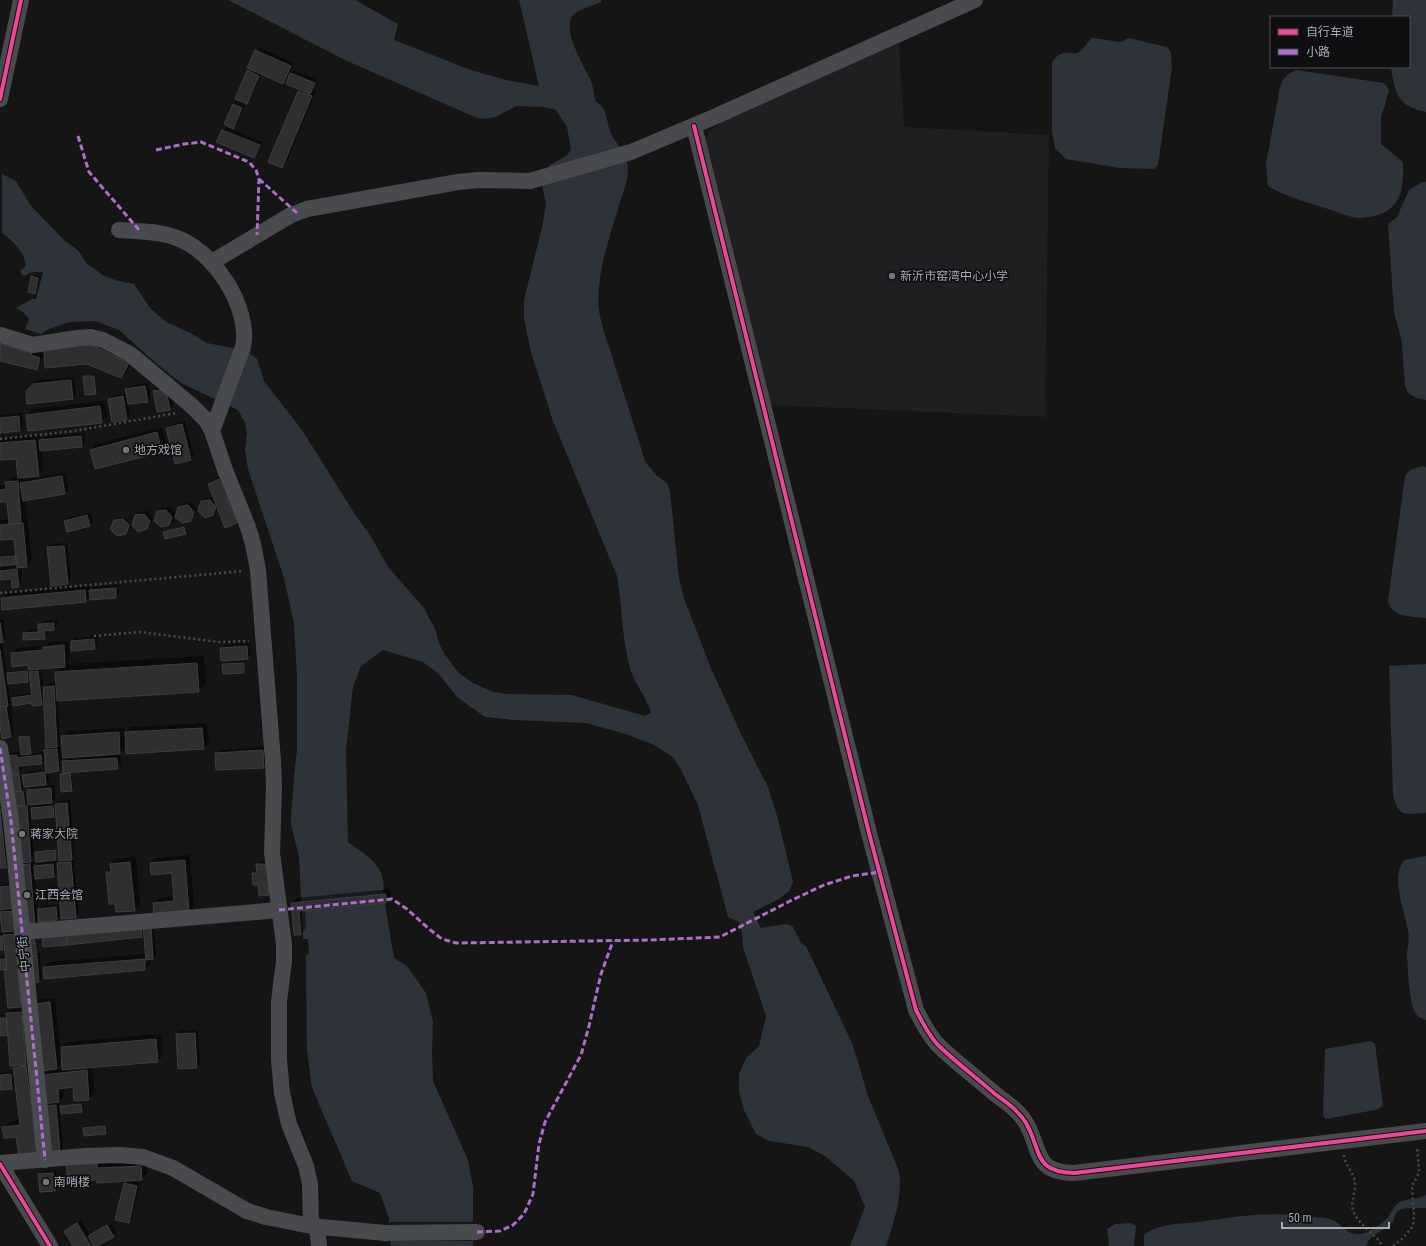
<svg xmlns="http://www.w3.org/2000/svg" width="1426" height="1246" viewBox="0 0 1426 1246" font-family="'Roboto Condensed','Noto Sans SC',sans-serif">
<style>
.built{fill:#1f1f21}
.water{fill:#2d3339}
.pier{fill:#151515}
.shadow{fill:#0007;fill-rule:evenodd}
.building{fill:#2f2f30;stroke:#3d3e41}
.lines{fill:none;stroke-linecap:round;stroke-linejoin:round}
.path{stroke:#4b4c4e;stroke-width:2.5;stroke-dasharray:2 3;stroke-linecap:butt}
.minor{stroke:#494a4e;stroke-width:16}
.quiet{stroke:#b06ccc;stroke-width:3;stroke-dasharray:6 3;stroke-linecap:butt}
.cycleway-casing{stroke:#0f0f11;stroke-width:6}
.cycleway{stroke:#ed469a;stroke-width:4}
.poi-dot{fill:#74767c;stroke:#0f0f11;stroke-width:1.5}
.labels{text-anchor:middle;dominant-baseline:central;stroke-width:3.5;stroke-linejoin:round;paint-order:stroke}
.poi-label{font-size:12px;fill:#a7abb4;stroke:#0f0f11;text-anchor:start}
.street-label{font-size:12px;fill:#a7abb4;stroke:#0f0f11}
</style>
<rect width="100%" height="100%" fill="#151515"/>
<path class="built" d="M899,43L904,127L1049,135L1045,417L770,405L705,147L706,139L710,131L721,122Z"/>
<path class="water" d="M228,0H355L398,24L394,40L471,70L506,80L539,86L519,0H601V2C595,5 577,10 573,15C561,30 585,67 591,81C594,88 593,95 596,102C608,108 606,120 610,131C614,142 625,150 627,162C631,179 621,196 617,212C607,244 594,284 600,316C603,332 610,348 614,363C625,396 635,429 645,461L656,475L667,483L670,491L679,579L684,598L710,666L742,736L768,787L778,819L793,882L789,891L779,899L753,912L761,928L787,924L793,927L801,943L806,946L853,1045L868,1096L899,1171C903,1197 894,1221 886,1246H850L865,1207L854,1181L825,1156L808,1147L769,1141L756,1134L744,1110L739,1092V1074L746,1058L759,1046L766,1016L743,948L742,933L739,922L728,917L698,805L681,770L673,757L654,745L629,735L586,723L514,720L485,717L457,697L438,673L423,662L383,650L361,666L353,687L346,750L348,842C367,856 387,866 383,892L394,958L407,966L426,993L433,1022L432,1052L433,1081L468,1160L473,1187V1246H391L389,1218L380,1193L352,1181L312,1088L307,1051L306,967V955L309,954L308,939H303L299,857L291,824V816L294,776L297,750V676L294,624L284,578L248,469L245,450L247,433L245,423L238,410L183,384L157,364L119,330L95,321L69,322L49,329L41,334L25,329L29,319L23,312L16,308L32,299H36L43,272H33L23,276L20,271L26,266C24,250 12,241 0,231V173L16,181L31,206L65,241L78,250L87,264L103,275L115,280L134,284L150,308L166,322L190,333L207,343L232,348L249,353L257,359L264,381L302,430L356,516L370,535L388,567L424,608L436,631L438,641L445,655L459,673L473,683L493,692L507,694L572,695L645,716L651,713C647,697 634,684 630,668C622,638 622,607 617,576L553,421L531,352L524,319V300L543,223L546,204L541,181L542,174L550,165L566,156L571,150L567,127L556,110L544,107L516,106L496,117L484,119L477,118L345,60Z
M1393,0H1426V112C1397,106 1395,93 1391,67H1409V17H1392Z
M1092,38L1121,42L1129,38L1167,47L1171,53L1172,67L1158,165L1154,169L1120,168L1066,159L1055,148L1052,132V62C1065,45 1071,57 1079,52C1084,49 1087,42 1092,38Z
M1296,70L1384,83L1389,90L1385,105L1381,116V144L1403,162C1405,197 1396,218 1357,218C1348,217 1332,210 1322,207C1303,201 1285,196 1268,186L1266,164L1280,87C1283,78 1287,74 1296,70Z
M1422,182H1426V400L1417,398L1409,394L1405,386L1402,343L1394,312L1388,224L1397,217L1409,190Z
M1422,466L1426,467V618C1412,616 1391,618 1388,601L1405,476L1410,470Z
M1426,664V813C1404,814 1399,818 1393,795L1389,666Z
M1426,856V1020C1422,1019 1418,1017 1416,1014C1409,1005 1408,968 1407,956C1407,948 1410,939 1408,931C1405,911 1390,878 1404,860Z
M1371,1041L1375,1044L1383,1105L1380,1108L1375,1110L1326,1119L1323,1116L1325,1049Z
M1426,1195V1208C1418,1209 1406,1206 1398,1211C1394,1214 1395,1220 1391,1224C1381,1234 1373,1230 1366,1246H1144V1235C1158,1223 1182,1224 1199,1222C1240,1216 1273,1211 1314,1217C1320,1218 1327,1217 1332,1220C1344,1225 1345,1235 1361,1234C1368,1234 1385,1222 1389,1216C1392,1211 1394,1205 1400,1202C1408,1198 1418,1200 1426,1195Z
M1130,1223L1136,1226L1134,1246H1109L1107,1229L1115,1224Z"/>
<path class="pier" d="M0,171L2,172V235L0,234Z
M388,1222H475V1241H388Z"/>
<path class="shadow" d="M259,47L294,63L288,76L294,70L317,80L313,90L316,91L287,161L282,167L299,91L301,89L290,76L283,83L262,73L250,99L247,103L248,71L250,68L256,51Z
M237,101L245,104L237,124L233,127V104Z
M226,127L262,142L257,153L254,157L218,142L223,130Z
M33,275L39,276L36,291L35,293L32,277Z
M0,340L43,354L40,366L36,369L0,360Z
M98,340L134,357L127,372L121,377L88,363L45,350Z
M86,375H95L97,392L95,393L85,377Z
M74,377L76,395L72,399L27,391L37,380Z
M148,383L151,397L147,401L128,403L130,415L127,419L109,399L112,396L127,393L126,389L130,386Z
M170,386L173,405L169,409L154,391L158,388Z
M105,401L107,416L101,422L28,430L27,415L32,409Z
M22,413L23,427L20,430L0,432V415Z
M185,421L194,456L191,459L167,428L171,425Z
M162,428L167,445L161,451L91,450L96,444Z
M85,433V442L82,446L42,450L44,469L39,475L23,477V480L65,473L68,490L64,493L25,500L32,560L26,566H21L22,583L19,586L12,578L0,579L1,568L17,566V563L0,565V556L16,555L15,538L0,539V520L9,519L8,501H0V485H6V483L12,477H19L17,458L0,459V439L40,435L41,440L44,437Z
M223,476L240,519L236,522L218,507L217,511L213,514L202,502L205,498L214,497L209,484L212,480Z
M192,503L197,509L194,516L190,520L179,507L183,504Z
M170,507L175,513L172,521L169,524L157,512L161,508Z
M148,511L153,517L150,525L147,529L136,516L139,512Z
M91,512L93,522L90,525L68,531L65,521L69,517Z
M125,518L130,524L126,533L114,520L116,519Z
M185,526L187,532L185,533L164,532Z
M67,543L71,579L67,583L48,548L51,544Z
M90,585V591L94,587L119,585V587L93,589V591L119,589V593L116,597L91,599V596L85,601L2,598L8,593Z
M0,619H4L6,638L2,642L7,675L10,672L28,670L29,679L28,681L8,683L14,733L10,736L0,720Z
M57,620V626L54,629L47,630L48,634L44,638L24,633L27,630L39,629V624L42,621Z
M97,636L98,645L95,648L72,642L75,638Z
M69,641L70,661L67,664L204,656L206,684L198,691L58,700L60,743L56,747L60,746L62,766L58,771H48L49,780L46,784L23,775L27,772L47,770L46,758L42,763L21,765L22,769L20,771L26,803H29L28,791L31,787L54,785L55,799L50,804L57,803L59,801L70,800L75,855L71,859H74L79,914L75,917L62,914L57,919L38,921V923L25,927L8,757L11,753L22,752L20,737L21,736L30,735L31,752L30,754L46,752L50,746L44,701L42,704L13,699L16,695L33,693L31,673L34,669L12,653L17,648L46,645L49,642ZM62,666L56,672L57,683L47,684L44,688L41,668ZM37,803L32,808L53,816L56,813L60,861L58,864L61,904L42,906L37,911L35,878L53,876L57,873L56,861L38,863L34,867V861L30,862L34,857L30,804Z
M250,643L251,655L247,658L221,648L225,645Z
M245,662V671L244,672L223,665L225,663Z
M207,723L209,743L203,748L127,746L120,753L121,765L117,768L71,771L73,789L71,790L61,774L64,773L63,762L68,756L62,737L68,731L124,728V734L131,727Z
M266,747L267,763L263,767L216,753L219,750Z
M0,786L11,861L5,867H0Z
M57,849V858L36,852L37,851Z
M190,855L194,906L189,911L154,903L159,898L175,896L173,872L151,863L156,858Z
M136,857L140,904L134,910L107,872L111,868V864L116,859Z
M260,861H268L272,890L268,894L259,883L253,874L257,870V865Z
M15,883L26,1000L21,1006L9,1007L7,968L0,969V956H6L5,946L3,949H0V933H5V934L9,930L1,912L6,908L0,909V886L2,884Z
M391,889V897L386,902L305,909L306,928L301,934L292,903L297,898Z
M154,921L156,955L153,958L150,959V964L145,969L45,978L44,967L49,962L146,954L145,933L141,936L44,946Z
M36,934L37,953H40L42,978L39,981L28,957Z
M55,998L60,1049L67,1042L161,1034L163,1055L158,1061L92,1066L94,1093L89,1099L74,1086L64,1087V1096L59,1102V1108L62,1105L82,1103L83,1110L81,1111L60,1114L63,1148L60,1151L49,1152L43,1075L49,1069L34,1005L40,999ZM63,1062V1068L56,1069Z
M25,1009L42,1147L3,1127L9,1122L20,1120L16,1084L11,1088L0,1089V1073L15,1071L14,1068L18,1064L8,1034L0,1035V1015H7L10,1010Z
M198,1030L200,1063L197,1067L177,1034L180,1031Z
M106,1126L107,1131L105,1133L84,1129L86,1127Z
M87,1159L147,1161V1174L142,1179L130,1181L140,1183L132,1218L128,1222L125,1184L129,1180H83Z
M56,1170L58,1187L55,1190L39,1174L42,1171Z
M81,1220L90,1235L112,1224L117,1233L113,1236L95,1246H74L65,1231Z"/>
<path class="building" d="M255,50L291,66L283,84L247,68Z
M247,70L259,76L247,104L235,99Z
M290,73L315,83L310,94L286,84Z
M298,91L312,96L282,168L268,162Z
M233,104L242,108L233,129L224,124Z
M222,130L260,145L254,158L216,142Z
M31,276L38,278L35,294L28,292Z
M0,344L32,353L31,355L40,358L37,370L0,361Z
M92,345L129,363L121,378L87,364L45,368L44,349Z
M83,376H94L96,394L85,395Z
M71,380L73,399L27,404L26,391L33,384Z
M145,386L148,402L128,404L125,389Z
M166,389L170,410L157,412L153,391Z
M123,396L127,420L112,422L108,399Z
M100,406L102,423L28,431L26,415Z
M19,416L20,431L0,433V418Z
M182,424L191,460L175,464L166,428Z
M157,432L162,452L95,469L90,450Z
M81,436L82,447L40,451L39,440Z
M35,440L39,476L18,478L16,459L0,460V443Z
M62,476L65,494L23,501L20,483Z
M219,479L237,523L225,528L208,484Z
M18,481L21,523L9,524L7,502H0V490L6,489L5,482Z
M210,500L216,507L213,515L205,518L198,511L201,501Z
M188,505L194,512L191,521L182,523L175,517L178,507Z
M166,510L172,517L169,525L161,527L154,521L157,511Z
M144,514L150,521L147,529L138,532L132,525L135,515Z
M87,515L90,526L67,532L64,521Z
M123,519L129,525L126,534L117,536L110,529L114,520Z
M23,523L27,567L17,568L14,539L0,540V525Z
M184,527L186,534L165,539L163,532Z
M64,546L68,584L51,586L47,547Z
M16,556V564L0,566V557Z
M17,569L19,587L12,588L11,579L0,580V571Z
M116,588V598L90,600L89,590Z
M85,590L86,602L2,610L1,598Z
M0,622L3,642L0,643Z
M54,623V630L44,631L45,639L23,640V633L38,632V624Z
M94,639L95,649L71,651V641Z
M64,645L65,667L28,670V665L12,667L11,653L43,650V647Z
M247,646L248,659L221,661L220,648Z
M0,650L8,706L0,707Z
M197,663L199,692L57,701L55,672Z
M244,663V673L223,674L222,664Z
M27,671L28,682L8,684L7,673Z
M38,671L42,705L32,706V703L13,706L12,698L32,695L29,672Z
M54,686L57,747L46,748L43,687Z
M6,706L11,737L2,739L0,728V707Z
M202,728L204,749L126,754L125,732Z
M119,732L120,754L63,758L61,736Z
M29,736L31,754L21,755L19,737Z
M57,749L59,771L46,773L44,750Z
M263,750L264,768L216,770L215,753Z
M17,755V758L41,755L42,764L18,766L19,774L9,775L7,756Z
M117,758L118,769L63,773L62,761Z
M45,772L46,785L24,787L22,775Z
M70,773L72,791L61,792L60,774Z
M19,774L21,791L11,792L9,775Z
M51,788L52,803L28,805L27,790Z
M23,791L25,805L13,807L11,792Z
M67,803L72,860L59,861L55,804Z
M27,806L31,862L18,863L13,807Z
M53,806L54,817L32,819L31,808Z
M0,809L6,868H0Z
M56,850V860L36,862L35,852Z
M185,860L189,912L154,915L153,903L174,901L172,873L151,875L150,863Z
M71,862L76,918L61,919L57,863Z
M130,862L135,911L116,912L115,904H109L106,872H111L110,864Z
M30,864L35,927L24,928L19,865Z
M53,864L54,877L35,879L34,866Z
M256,864H265L266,873H269L270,884H268L269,895L259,896L258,885H253L252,873H257Z
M11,886L13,908L0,910V887Z
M386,894V903L299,911L301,935H294L291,903Z
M56,907L57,920L38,922V909Z
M14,911L15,931L2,932L0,912Z
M141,924L142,937L67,945L66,931Z
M151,924L153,959L146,960L143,925Z
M66,931L67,945L43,947L42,934Z
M17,934L20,971H18L21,1007L8,1008L4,969H7L3,935Z
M34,935L37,956L27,957L24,936Z
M0,936H2L3,950H0Z
M37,956L39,982L29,983L27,957Z
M0,959H6L7,969L0,970Z
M145,959V970L44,979L43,967Z
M50,1002L57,1069L40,1071L33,1004Z
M22,1012L26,1065L10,1066L6,1013Z
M0,1018H6L8,1035L0,1036Z
M195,1033L197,1068L178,1069L176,1034Z
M156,1039L158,1062L62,1070L61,1047Z
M26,1066L37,1154L19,1156L16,1137L4,1138L2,1127L20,1125L13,1068Z
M87,1070L89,1100L74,1101L73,1087L58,1089L59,1102L45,1104L42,1075Z
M11,1074L12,1089L0,1090V1075Z
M81,1104L82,1112L61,1114L60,1106Z
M56,1105L60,1152L48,1153L43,1106Z
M105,1126L106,1134L84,1136L83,1128Z
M82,1162V1164H97V1168L141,1166L142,1180L97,1183L96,1180L82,1181V1174L67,1175L66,1163Z
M53,1173L55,1191L40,1192L38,1174Z
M124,1183L137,1186L129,1223L115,1220Z
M77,1223L91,1246H73L64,1231Z
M107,1225L114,1237L97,1246H93L88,1236Z"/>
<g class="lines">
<path class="path" d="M0,439L74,431L177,413
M0,593L244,571
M94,636L139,632L219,642L249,641
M1344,1155C1345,1166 1355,1173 1355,1184C1355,1196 1349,1204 1355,1215C1362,1227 1376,1234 1382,1246
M1393,1246L1402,1239L1413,1226L1414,1215L1412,1186L1419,1173V1168L1417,1147"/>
<path class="minor" d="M0,99L21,0
M694,126L869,833L916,1010C922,1022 928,1034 937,1044C954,1061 976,1077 995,1094C1006,1102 1019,1111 1026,1123C1042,1151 1033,1172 1074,1173L1426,1131
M119,230C137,231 157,231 174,237C213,249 251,307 243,347L212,431
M212,262L291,215L307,209L458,182L478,180L530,181L631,152L714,117L975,0
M0,335L33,345L77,338L91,337L103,340L130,354L192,406L206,420L212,431L225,470L248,527L253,544L258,570L273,761L274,786L272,853L284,944V961L279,1001V1060L282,1093L289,1124L306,1166L310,1184L311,1226
M0,748L11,821L45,1160
M22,932L279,910
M0,1163L86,1156L119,1155L143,1157L173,1168L247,1211L266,1217L311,1226L385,1233L477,1232
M0,1164L50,1246
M317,1226L319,1246"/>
<path class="quiet" d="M78,136L89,172L140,231
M156,150L184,144L201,142L249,162L256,170L259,179L257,235
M259,179L297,213
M0,748L11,821L45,1160
M279,910L392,899L407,909L428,928L442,939L456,943L651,940L720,937L790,901L824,885L852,876L880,872
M477,1232L500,1231L513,1225L524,1214L533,1194L539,1144L545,1122L581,1055L589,1026L601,974L613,941"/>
<defs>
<path id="cycleway" d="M0,99L21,0
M694,126L869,833L916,1010C922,1022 928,1034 937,1044C954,1061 976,1077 995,1094C1006,1102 1019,1111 1026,1123C1042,1151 1033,1172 1074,1173L1426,1131
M0,1164L50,1246"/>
</defs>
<use href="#cycleway" class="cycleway-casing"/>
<use href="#cycleway" class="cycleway"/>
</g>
<g class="poi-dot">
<circle cx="892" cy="276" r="4"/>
<circle cx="126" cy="450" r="4"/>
<circle cx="22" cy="834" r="4"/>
<circle cx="27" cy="895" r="4"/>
<circle cx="46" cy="1182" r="4"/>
</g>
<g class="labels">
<g class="poi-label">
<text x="900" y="276">新沂市窑湾中心小学</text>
<text x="134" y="450">地方戏馆</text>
<text x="30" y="834">蒋家大院</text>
<text x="35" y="895">江西会馆</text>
<text x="54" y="1182">南哨楼</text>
</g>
<g class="street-label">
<text transform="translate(24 954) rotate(-96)">中宁街</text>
</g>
</g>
<rect x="1270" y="16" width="140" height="52" fill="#0f0f11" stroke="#4c4d52"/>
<rect x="1278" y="29" width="20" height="6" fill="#ed469a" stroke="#4c4d52"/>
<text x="1306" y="36" font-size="12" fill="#a7abb4">自行车道</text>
<rect x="1278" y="49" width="20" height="6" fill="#b06ccc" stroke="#4c4d52"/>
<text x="1306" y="56" font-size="12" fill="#a7abb4">小路</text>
<path d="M1282 1222v6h107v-6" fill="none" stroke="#a7abb4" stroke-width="2"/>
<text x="1288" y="1222" font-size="12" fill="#a7abb4" stroke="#0f0f11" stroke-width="3" paint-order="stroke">50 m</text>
</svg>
